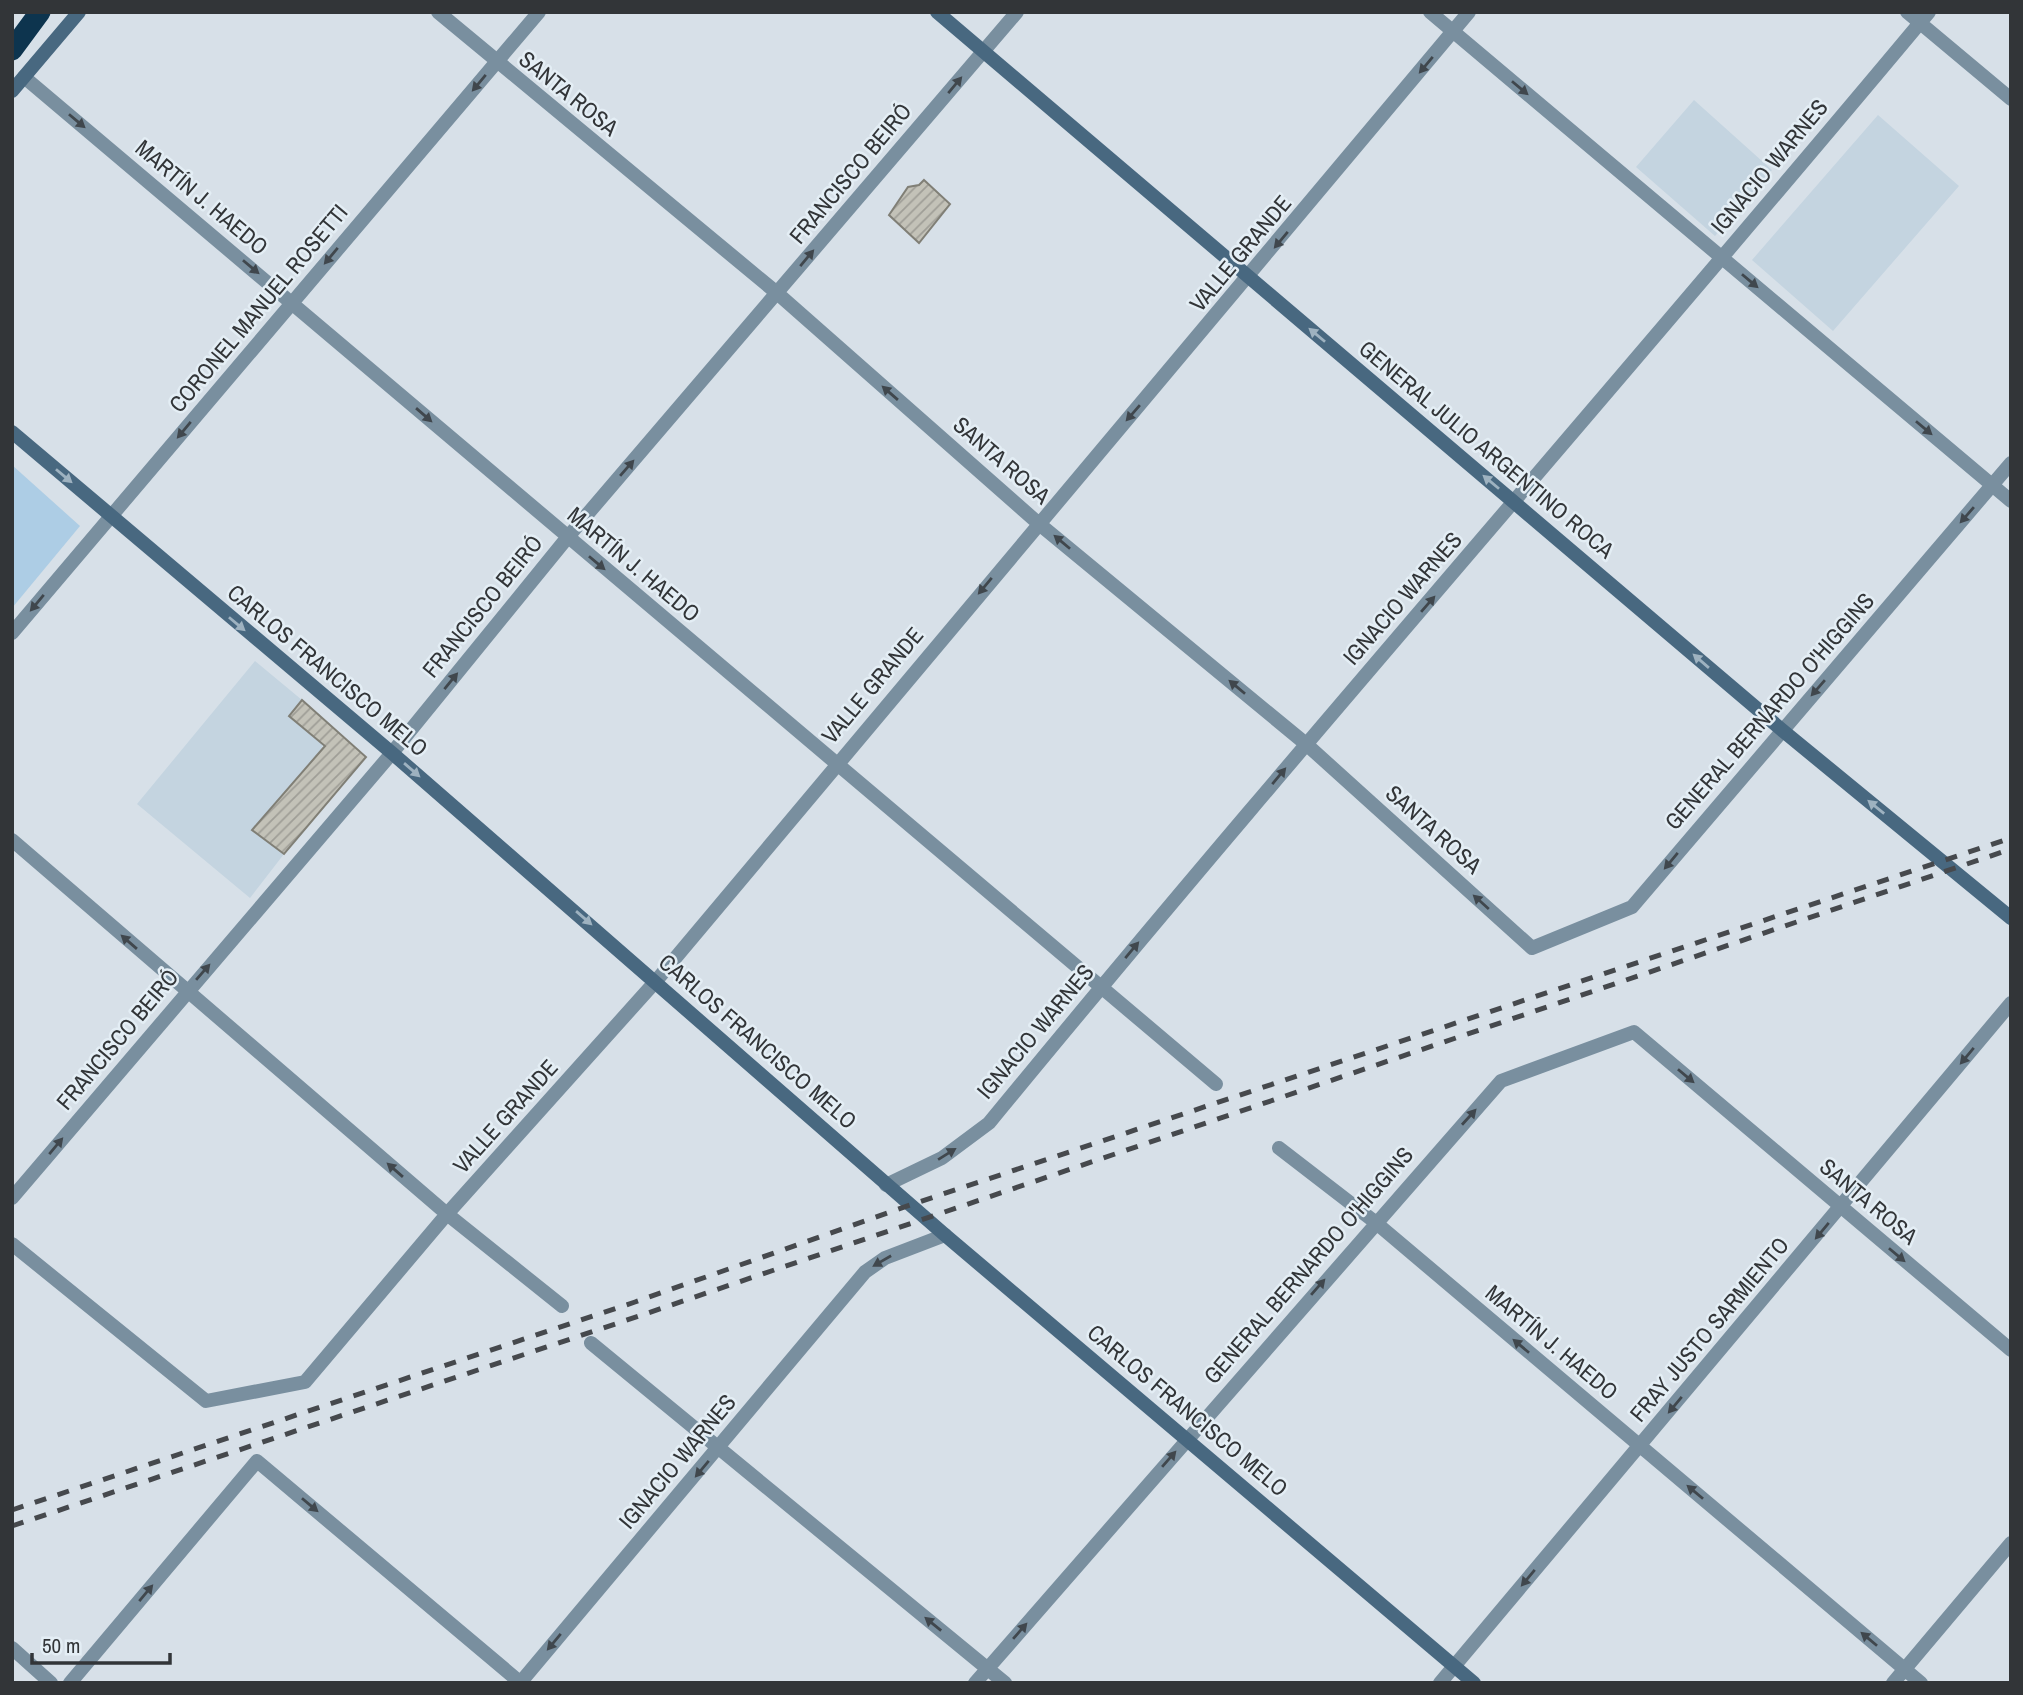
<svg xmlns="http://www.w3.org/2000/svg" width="2023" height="1695" viewBox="0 0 2023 1695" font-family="'Archivo Narrow',sans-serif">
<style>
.built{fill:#c4d4e0}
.park{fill:#adcde5}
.building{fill:url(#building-hatch);stroke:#807f76;stroke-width:2}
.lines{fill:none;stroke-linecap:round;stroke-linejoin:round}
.street{stroke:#798f9f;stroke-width:14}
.secondary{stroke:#486880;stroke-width:14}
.highway{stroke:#0d344e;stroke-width:21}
.rail{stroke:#46494d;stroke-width:5;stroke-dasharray:12 12;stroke-linecap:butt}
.oneway{fill:#40474d}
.oneway2{fill:#9eb2c0}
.labels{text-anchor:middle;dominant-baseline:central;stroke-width:5;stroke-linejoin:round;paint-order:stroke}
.street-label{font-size:23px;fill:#323538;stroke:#e4eef5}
</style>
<defs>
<pattern id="building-hatch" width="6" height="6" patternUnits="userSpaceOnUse" patternTransform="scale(1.75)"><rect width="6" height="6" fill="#c3c2b8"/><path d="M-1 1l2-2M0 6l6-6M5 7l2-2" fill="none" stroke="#9f9e97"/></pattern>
</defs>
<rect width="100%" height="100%" fill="#d7e0e8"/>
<path class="built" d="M1694,100L1772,170L1715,236L1636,167Z
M1878,115L1959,186L1833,331L1752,260Z
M255,661L302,700L289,716L323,744L320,752L253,830L284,854L250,898L137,804Z"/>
<path class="park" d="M12,465L80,526L12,608Z"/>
<path class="building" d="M924,180L950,204L919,243L889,215L908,187L919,185Z
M302,700L366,757L284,854L252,830L325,746L289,716Z"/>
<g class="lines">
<path class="street" d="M438,12L777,293L1038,523L1306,744L1532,948L1632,907L2011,463
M1430,12L2011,501
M1907,12L2011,99
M24,77L1216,1084
M12,633L539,12
M12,840L447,1214L562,1306
M1279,1148L1375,1222L1921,1683
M886,1185L942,1158L989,1123C1297,748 1618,385 1929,12
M12,1198L392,753L567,538L1017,12
M12,1244L206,1401L305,1382L447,1214L656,981L1469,12
M591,1343L1005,1683
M12,1648L51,1683
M70,1683L257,1461L521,1683
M520,1683L865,1272L885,1258L945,1235
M975,1683L1501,1081L1634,1032L2011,1350
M1440,1683L2011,1003
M1893,1683L2011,1543"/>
<path class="secondary" d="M937,12L1782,730L2011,918
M12,91L79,12
M12,432L392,753L945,1235L1474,1683"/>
<path class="highway" d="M12,50L40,12"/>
<path class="rail" d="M12,1510L635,1302L910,1205L2011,838
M12,1526L639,1316L2011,849"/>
</g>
<defs><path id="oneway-solid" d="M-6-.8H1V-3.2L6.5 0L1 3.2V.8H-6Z" transform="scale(1.75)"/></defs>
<g class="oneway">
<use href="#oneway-solid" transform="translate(1426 65) rotate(130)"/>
<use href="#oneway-solid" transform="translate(479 83) rotate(130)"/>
<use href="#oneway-solid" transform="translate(955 85) rotate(-50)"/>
<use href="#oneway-solid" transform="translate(1520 88) rotate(40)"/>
<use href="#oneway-solid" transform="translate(77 121) rotate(40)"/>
<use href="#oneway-solid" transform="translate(1281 240) rotate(130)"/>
<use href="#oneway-solid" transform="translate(331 256) rotate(130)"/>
<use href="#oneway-solid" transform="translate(807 258) rotate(-50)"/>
<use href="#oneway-solid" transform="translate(251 267) rotate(40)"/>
<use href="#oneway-solid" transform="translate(1750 281) rotate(40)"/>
<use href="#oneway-solid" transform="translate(890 393) rotate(-139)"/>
<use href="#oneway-solid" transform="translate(1133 413) rotate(131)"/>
<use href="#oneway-solid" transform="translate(424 415) rotate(41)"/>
<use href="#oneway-solid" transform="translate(1924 428) rotate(40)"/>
<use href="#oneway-solid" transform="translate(184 430) rotate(130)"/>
<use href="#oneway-solid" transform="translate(627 468) rotate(-49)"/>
<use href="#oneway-solid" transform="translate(1967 515) rotate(131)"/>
<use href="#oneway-solid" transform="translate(1062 542) rotate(-140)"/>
<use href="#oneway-solid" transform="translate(597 563) rotate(40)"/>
<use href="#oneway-solid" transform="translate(985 586) rotate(130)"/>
<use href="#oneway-solid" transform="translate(37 603) rotate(130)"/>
<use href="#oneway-solid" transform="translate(1428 604) rotate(-49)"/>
<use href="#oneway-solid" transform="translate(451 681) rotate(-51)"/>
<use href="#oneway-solid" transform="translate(1237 687) rotate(-140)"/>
<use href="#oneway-solid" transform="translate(1818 688) rotate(131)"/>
<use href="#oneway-solid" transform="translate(1279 776) rotate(-50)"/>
<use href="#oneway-solid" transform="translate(1671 861) rotate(130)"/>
<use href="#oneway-solid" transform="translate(1481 902) rotate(-138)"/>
<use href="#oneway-solid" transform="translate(129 942) rotate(-139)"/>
<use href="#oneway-solid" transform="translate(1132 950) rotate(-50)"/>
<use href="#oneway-solid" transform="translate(203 972) rotate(-49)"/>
<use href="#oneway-solid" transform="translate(1967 1056) rotate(130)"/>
<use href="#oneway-solid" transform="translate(1686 1076) rotate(40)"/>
<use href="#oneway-solid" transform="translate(1469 1117) rotate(-48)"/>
<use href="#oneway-solid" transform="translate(56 1146) rotate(-50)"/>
<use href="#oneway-solid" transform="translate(947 1154) rotate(-32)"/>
<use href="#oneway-solid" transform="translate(395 1170) rotate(-139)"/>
<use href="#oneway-solid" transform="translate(1822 1231) rotate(130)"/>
<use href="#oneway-solid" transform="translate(1897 1255) rotate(40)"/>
<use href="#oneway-solid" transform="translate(882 1261) rotate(150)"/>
<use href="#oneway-solid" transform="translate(1318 1287) rotate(-49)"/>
<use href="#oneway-solid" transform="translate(1521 1346) rotate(-140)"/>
<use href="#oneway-solid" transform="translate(1675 1405) rotate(130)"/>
<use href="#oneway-solid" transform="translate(1169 1459) rotate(-49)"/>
<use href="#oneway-solid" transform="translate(702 1469) rotate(130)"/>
<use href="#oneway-solid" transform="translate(1695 1492) rotate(-140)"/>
<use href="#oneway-solid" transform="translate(310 1505) rotate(40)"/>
<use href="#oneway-solid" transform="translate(1528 1578) rotate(130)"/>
<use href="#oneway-solid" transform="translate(146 1593) rotate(-50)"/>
<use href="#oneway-solid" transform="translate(933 1624) rotate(-141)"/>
<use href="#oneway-solid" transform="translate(1020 1631) rotate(-49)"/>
<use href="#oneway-solid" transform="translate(1869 1639) rotate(-140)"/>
<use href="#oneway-solid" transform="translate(554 1642) rotate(130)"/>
</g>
<g class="oneway2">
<use href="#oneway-solid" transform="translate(1317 335) rotate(-140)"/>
<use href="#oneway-solid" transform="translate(64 476) rotate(40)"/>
<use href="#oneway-solid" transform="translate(1491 482) rotate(-140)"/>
<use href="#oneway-solid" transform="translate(237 624) rotate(40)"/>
<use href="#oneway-solid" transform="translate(1701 661) rotate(-139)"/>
<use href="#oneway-solid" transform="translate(412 770) rotate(41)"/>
<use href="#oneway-solid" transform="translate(1876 807) rotate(-141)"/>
<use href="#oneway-solid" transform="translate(584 918) rotate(41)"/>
</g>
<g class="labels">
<g class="street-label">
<text transform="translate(569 93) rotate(39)">SANTA ROSA</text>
<text transform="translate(1769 166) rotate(-50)">IGNACIO WARNES</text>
<text transform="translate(850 173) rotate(-50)">FRANCISCO BEIRÓ</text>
<text transform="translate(202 197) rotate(40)">MARTÍN J. HAEDO</text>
<text transform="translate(1240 253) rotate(-50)">VALLE GRANDE</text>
<text transform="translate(258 308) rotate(-50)">CORONEL MANUEL ROSETTI</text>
<text transform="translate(1487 449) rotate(40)">GENERAL JULIO ARGENTINO ROCA</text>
<text transform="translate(1002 460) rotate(41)">SANTA ROSA</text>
<text transform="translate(634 564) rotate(40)">MARTÍN J. HAEDO</text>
<text transform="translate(1402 598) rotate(-49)">IGNACIO WARNES</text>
<text transform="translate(482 606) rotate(-51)">FRANCISCO BEIRÓ</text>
<text transform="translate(328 670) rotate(40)">CARLOS FRANCISCO MELO</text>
<text transform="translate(872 685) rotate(-50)">VALLE GRANDE</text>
<text transform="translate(1769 711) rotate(-49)">GENERAL BERNARDO O'HIGGINS</text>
<text transform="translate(1434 829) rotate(42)">SANTA ROSA</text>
<text transform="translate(1035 1031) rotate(-50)">IGNACIO WARNES</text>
<text transform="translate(117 1039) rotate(-50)">FRANCISCO BEIRÓ</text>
<text transform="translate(758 1041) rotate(41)">CARLOS FRANCISCO MELO</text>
<text transform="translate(505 1116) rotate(-48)">VALLE GRANDE</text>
<text transform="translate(1869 1201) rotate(40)">SANTA ROSA</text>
<text transform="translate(1308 1265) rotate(-49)">GENERAL BERNARDO O'HIGGINS</text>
<text transform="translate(1709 1329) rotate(-50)">FRAY JUSTO SARMIENTO</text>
<text transform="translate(1552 1342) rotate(40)">MARTÍN J. HAEDO</text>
<text transform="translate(1188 1410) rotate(40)">CARLOS FRANCISCO MELO</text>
<text transform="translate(677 1461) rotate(-50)">IGNACIO WARNES</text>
</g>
</g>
<rect width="2023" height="1695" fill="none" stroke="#323538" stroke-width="28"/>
<path d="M32 1653v10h138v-10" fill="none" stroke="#323538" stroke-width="3.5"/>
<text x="42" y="1653" font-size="21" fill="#323538" stroke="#e4eef5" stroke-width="5" paint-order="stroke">50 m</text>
</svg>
